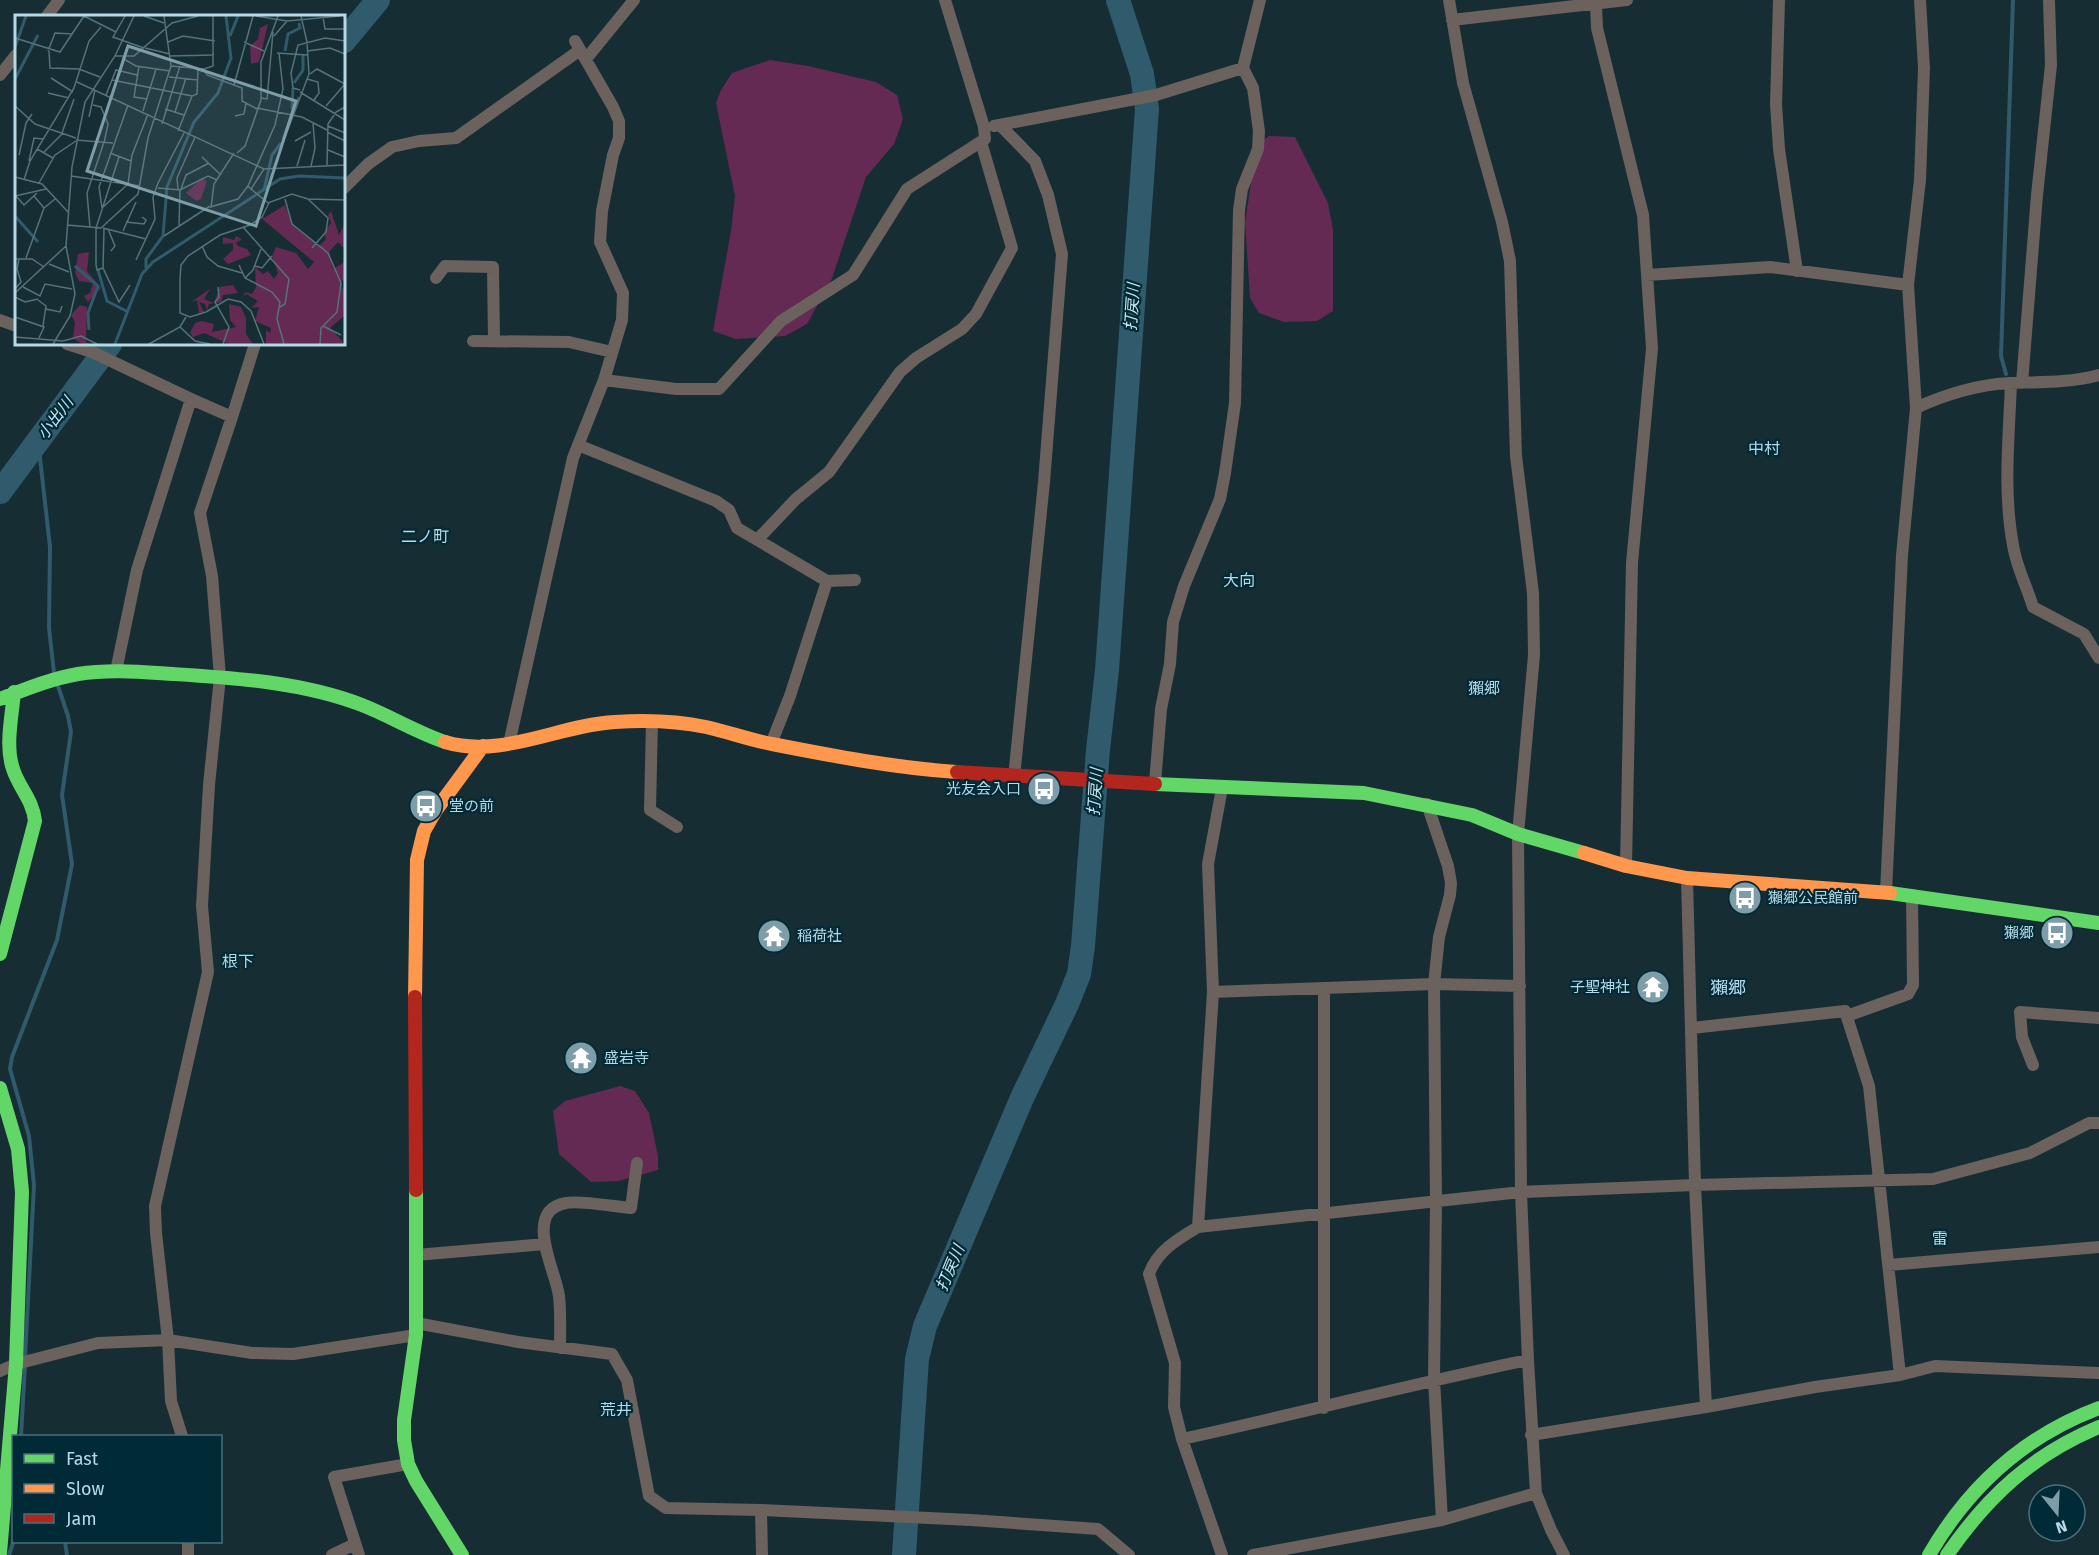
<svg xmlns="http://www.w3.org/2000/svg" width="2099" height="1555" viewBox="0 0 2099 1555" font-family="'Fira Sans','Noto Sans JP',sans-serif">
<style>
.green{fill:#642a53}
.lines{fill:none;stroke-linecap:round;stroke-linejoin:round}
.stream{stroke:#2f5b6c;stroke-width:4}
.river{stroke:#2f5b6c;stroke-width:24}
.street{stroke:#6b615d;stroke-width:12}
.fast{stroke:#63d668;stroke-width:14}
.slow{stroke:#ff974d;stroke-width:14}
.jam{stroke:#b3261e;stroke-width:14}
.labels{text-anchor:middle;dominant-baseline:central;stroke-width:4.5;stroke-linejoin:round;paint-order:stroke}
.poi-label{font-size:15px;fill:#b5d9e6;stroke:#002a36;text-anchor:start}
.water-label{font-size:16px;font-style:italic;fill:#c7e5f1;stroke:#002a36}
.neighbourhood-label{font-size:16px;fill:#b5d9e6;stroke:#002a36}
.quarter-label{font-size:18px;fill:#b5d9e6;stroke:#002a36}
.inset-river{fill:none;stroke:#2f5b6c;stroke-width:3}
.inset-road{fill:none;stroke:#56727b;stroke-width:1.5}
.view{fill:#7d9da8;fill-opacity:0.15;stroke:#7d9da8;stroke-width:3}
.inset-edge{fill:none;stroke:#b5d9e6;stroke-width:3}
</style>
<rect width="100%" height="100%" fill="#162d34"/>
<path class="green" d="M770,60L808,66L876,82L897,95L903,119L894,144L866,177L831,281L807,324L785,336L736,339L713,331L731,231L735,196L716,103L721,90L732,73Z
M1269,136L1295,137L1328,203L1333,230V311L1317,321L1284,322L1259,313L1250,298L1245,222L1257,145Z
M620,1086L635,1091L649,1113L658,1156V1170L618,1181L591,1182L559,1154L553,1111L565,1101Z"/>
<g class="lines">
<path class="stream" d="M2006,374L2001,356L2013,0
M38,440L50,547L49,628L54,673
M25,1358L34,1185L29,1136L10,1069L12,1057L57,940L72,864L62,795L71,732L68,716L57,683
M21,1436L25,1365
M65,1542L67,1555
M9,1555L14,1540"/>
<path class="river" d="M344,41L378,0
M0,492L110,344
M904,1555L917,1359L925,1326L1022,1098L1067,1004L1079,974L1083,946L1098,750L1107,670L1147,109L1142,74L1118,0"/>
<path class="street" d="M1449,0L1463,83L1502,222L1510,261L1516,456L1533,593L1534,655L1518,834L1521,1192L1528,1360L1536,1493L1551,1530L1564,1555
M1598,0L1596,5L1597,28L1643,215L1652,348L1632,563L1626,866
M1779,0L1776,104L1779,149L1797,271
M47,16L59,0
M1452,20L1627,0
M586,59L634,0
M0,75L16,55
M1000,125L1035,161L1048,195L1062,254L1044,482L1014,777
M994,126L1156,95L1243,68
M344,188L368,164L392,147L419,141L456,138L580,50
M1647,275L1770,267L1908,285
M436,278L445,266L493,267L494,341
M0,320L16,326
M473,341L569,342L612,352
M67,344L92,352L191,399L137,570L116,671
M604,380L676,389H719L781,321L853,275L907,189L985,139L984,127L945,0
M2011,383C2009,436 2003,492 2013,545C2016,566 2027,587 2033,607L2084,634L2099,658
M2022,383L2037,195L2051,65L2049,0
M1916,408C1943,395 1980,384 2010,383C2041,382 2069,383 2099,375
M232,417L255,344
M578,445L716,501L729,510L737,528L827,581L855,580
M757,540L796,499L829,472L900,372L916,358L962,329L976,314L1012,248L981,142
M652,721L650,810L677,827
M509,744L573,458L604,380L622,320L623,293L600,242L602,211L613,155L619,138V121L613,107L575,41
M771,744L790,696L827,581
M1155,783L1161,709L1170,664L1173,622L1184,586L1220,499L1225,473L1235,403L1239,210L1242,189L1258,149L1259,131L1253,88L1243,68L1260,0
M1427,804L1448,866L1451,883L1450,895L1439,937L1434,984L1436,1202L1434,1380L1442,1520
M1687,878L1695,1185L1706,1407
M1886,892L1902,555L1916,408L1908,285L1920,180L1924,68L1920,0
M1213,992L1434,984L1520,986
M1847,1016L1908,994L1913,985L1912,895
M1692,1028L1845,1011L1869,1086L1900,1375
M2033,1065L2022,1037L2020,1012L2099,1018
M1198,1227L1213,992L1208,864L1222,788
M416,1255L545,1244
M1889,1265L2099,1247
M416,1323L518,1342L612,1354L627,1380L649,1496L666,1508L761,1510L971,1520L1098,1529L1129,1555
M560,1348C560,1331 561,1313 559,1296C556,1271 522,1211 566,1203C579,1200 616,1207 631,1208L637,1163
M0,1371L16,1364L98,1343L168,1340L252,1353L293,1354L416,1335
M1324,1408V989
M1531,1435L1706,1407L1815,1387L1900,1375L1935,1366L2099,1373
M182,1436L171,1401L168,1340L156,1233L155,1206L208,972L202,906L209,785L220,677L212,576L200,513L232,417L191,399
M1182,1439C1297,1414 1412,1384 1528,1360
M761,1510L762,1555
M188,1555V1542
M332,1555L355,1544
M359,1555L334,1477L408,1464
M1222,1555L1182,1439L1174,1407L1175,1363L1149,1274C1157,1251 1178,1239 1198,1227L1521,1192L1695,1185L1933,1179L2030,1153L2089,1123H2099
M1253,1555L1442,1520L1536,1493"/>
<path class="fast" d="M0,699C26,689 50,679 78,674C110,669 141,672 173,674C236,678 302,682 362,705C390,716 416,732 445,742
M1155,784L1364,793L1472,815L1518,834L1584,853
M1890,893L2099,923
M0,954L35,821C33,800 19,788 13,769C5,746 12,716 14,692
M0,1088L18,1149L22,1192L16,1364L0,1553
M416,1190V1335L404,1420V1440L408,1464L416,1481L462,1555
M1929,1555C1969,1486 2024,1436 2099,1408
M1947,1555C1988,1496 2032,1455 2099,1427"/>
<path class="slow" d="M445,742C501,759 559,725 615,722C645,720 677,721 706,727C728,732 750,740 772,744C833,756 896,768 957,772
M1584,853L1626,866L1687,878L1890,893
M415,997L417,860L424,831L436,810L483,746"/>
<path class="jam" d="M957,772L1155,784
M415,997L416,1190"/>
</g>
<defs>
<symbol id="bus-disc" viewBox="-11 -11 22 22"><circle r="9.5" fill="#7d9da8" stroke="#002a36"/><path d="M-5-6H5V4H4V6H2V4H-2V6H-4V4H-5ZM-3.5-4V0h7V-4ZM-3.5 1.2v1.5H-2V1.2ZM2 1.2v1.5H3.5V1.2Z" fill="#fff"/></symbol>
<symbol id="temple-disc" viewBox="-11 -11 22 22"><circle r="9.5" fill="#7d9da8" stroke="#002a36"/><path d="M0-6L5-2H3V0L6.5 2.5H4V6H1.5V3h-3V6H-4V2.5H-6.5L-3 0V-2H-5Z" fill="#fff"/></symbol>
</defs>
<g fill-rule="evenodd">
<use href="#bus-disc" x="1025" y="770" width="38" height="38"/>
<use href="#bus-disc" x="407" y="787" width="38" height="38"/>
<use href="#bus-disc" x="1726" y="879" width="38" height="38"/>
<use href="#bus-disc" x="2038" y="914" width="38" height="38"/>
<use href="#temple-disc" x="755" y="917" width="38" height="38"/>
<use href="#temple-disc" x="1634" y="968" width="38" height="38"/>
<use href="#temple-disc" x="562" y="1039" width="38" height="38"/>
</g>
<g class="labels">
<g class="poi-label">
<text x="1021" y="789" text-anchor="end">光友会入口</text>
<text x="449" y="806">堂の前</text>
<text x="1768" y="898">獺郷公民館前</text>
<text x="2034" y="933" text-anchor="end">獺郷</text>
<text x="797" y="936">稲荷社</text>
<text x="1630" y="987" text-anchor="end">子聖神社</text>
<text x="604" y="1058">盛岩寺</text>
</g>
<g class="water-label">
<text transform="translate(1132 307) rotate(-86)">打戻川</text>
<text transform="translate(55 418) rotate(-53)">小出川</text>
<text transform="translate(1095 792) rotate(-86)">打戻川</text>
<text transform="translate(950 1268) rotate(-67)">打戻川</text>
</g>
<g class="neighbourhood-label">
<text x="1764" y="448">中村</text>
<text x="425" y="536">二ノ町</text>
<text x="1239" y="580">大向</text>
<text x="1484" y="688">獺郷</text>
<text x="238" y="961">根下</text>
<text x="1940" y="1238">雷</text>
<text x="616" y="1409">荒井</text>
</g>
<g class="quarter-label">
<text x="1728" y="988">獺郷</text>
</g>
</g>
<g transform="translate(15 15)">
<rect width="330" height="330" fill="#162d34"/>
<path d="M253,9L244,47L236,49L235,31L243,24L245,13ZM187,163L192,166L186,184L181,186L171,178ZM270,190L277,210L304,231L311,224L309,217L316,208L313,200L316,196L324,220L330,209V234L323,227L314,237L318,254L330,247V265L326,266L327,274L330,271V300L315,313L330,329H251V315L255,318L256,313L240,306L244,292L236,293L243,286L231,279L228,282L230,277L237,279L241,272L240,252L248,259L253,256L259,264L263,258L257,241L261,232L281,238L293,254L299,247L247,204ZM221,221L227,224L221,228L223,231L232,234L236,240L213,249L208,244L218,235V228L208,229V222L219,225ZM74,237L72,256L86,273L73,287L69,281L75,278L78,268L64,266L60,258L63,239ZM218,270L223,278L208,280L206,287L194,289L192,295L190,289L184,287L189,297L184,298L182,285L176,287L195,274L189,284L199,288L205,272ZM214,289L226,292L231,303V319L238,329H214L189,318L178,322L175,318L180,308L187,306L199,309L197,317L221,312L215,305ZM65,290L72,292L71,327L75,329H67L58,323L60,307L56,300Z" fill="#642a53"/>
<path class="inset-river" d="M215,21L223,1M0,32L11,1M270,36L273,19L285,13L284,8M0,64L23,20M279,68L288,55V40M277,94L278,73M268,124L284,82M249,175L257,140L266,128M0,201L23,227M60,251L83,271L73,298L74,315M131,253V244L148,221L152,172L179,107L203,78L216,43L211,1M83,255L92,286L113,297M100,329L127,259L138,247L265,164L284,161L330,163"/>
<path class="inset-road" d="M69,1L101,17M110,1L98,22L129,33M129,1L149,8M241,1L272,6L325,1M308,2L310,14H330M259,21L272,6M0,23L45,37L69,1M153,27L168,21L200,26M229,27L249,36M130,33L155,39M33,36L40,18L58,19M34,36L35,53L64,54L85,62M292,36L315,33L330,39M262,38L292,40M100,41H119L157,8L183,1M155,41L199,40M107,43L121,51L155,56M124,51L119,82L132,84M156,51L189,54L198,51V1M189,54L192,60L227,73V86L242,94M295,59L302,54L330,69M154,62L183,65M36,63L58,77M292,64L303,67L304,78L299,85M97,65L177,81M62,67L249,154L330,150M219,70L238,1M285,75L278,73L276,58L283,30L310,23L330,26M285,77L330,105M33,78L54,83M91,80L101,55L122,60M246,83L252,84L258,17M78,90L86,92L93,109L89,128M0,91L20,109L61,123M311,91L330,69M242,93L287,102L312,115M150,94L169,100M128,96L141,54M160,97L171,63M220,101L229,99L231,88M74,102L80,75M147,109L165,51M313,111L330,118M163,116L177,81L182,79L183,54M312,117L330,126M47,118L59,84M61,125L98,128M280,126L296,117M22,134L38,143M313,135L330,142M29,137L48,118M95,138L116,146M222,138L230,131L246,85V47L263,1M4,140L11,108L17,99M187,142L206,160M14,146L19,123L28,124M312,150L313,109L321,97L330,92M282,151L290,125M296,151L300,133L298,108M249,154L236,174L253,188L277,179L293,184L330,185M258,154L294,59L292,27L286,1M56,161L125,171M0,162L27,169L53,197M9,165L15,146L59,73L74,26L86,12M24,168L40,140L61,126M143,173L165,175L193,161L202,165M163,174L162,163L180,122M166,174L171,160L194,148M236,174L233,171L260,110L268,74L264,38M0,181L31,174M1,181L9,190L22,178M19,181L29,193L40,184M270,184L277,209L313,238L326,268L322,297L306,313L305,329M293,184L313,203L311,217L297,233M195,192L223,184L233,171M87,193L113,169L117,140L133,99M87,193L84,172L113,90M196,193L199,169L219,138M111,207L129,209L131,205L127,202M52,210L86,213L123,179L133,123L156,51L149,1M164,210L165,175M75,212L72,178L89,127M228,212L274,264L270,289L265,292M88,213L131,224M89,214L88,253L104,287L115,270M93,214L100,231L96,236M108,216L121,187M149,221L195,191M187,231L192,242L203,251L227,258M11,243L29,193M0,244H17L29,252M121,245L140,204L138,182L143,168L169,118M34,249L54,257M224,250L230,263L257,277L265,287L262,304L269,329M240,251L247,253L257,241M88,253L82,255L81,250V213L104,142M230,263L238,255L246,234M8,272L25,281L30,269L57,274M203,272L204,282L200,287L214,312L208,329M0,274L6,267L2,254L4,244M0,278L51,231L57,152L70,87L100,41L119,1M0,282L10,287L23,284M23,285L31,291L28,311M31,294L45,297L47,291M0,302L29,312L24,323M308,311L326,320M165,312L180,326L195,329M0,322L48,326L66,321L82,329M38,329L55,301L60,279L51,231M134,329L165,312L171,302M249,329L236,296L226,287L213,284L191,297L175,302L165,298V264L166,250L173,241L205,220L235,210L247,202L254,188"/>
<path class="view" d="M113,31L281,86L241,211L72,156Z"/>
<rect width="330" height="330" class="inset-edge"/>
</g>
<rect x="12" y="1435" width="210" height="108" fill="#002a36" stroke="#48707c" stroke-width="1.5"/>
<rect x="24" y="1454" width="30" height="9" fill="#63d668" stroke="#48707c" stroke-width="1.5"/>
<text x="66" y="1465" font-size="18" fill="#b5d9e6">Fast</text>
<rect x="24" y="1484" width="30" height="9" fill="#ff974d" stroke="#48707c" stroke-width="1.5"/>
<text x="66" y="1495" font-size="18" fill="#b5d9e6">Slow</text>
<rect x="24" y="1514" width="30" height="9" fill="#b3261e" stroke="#48707c" stroke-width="1.5"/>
<text x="66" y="1525" font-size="18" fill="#b5d9e6">Jam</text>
<g transform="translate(2057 1513) rotate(162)"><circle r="28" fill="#002a36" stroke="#48707c" stroke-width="1.5"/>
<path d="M0-4.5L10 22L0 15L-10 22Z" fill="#7d9da8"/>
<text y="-9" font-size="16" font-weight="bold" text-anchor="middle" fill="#b5d9e6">N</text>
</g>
</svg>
